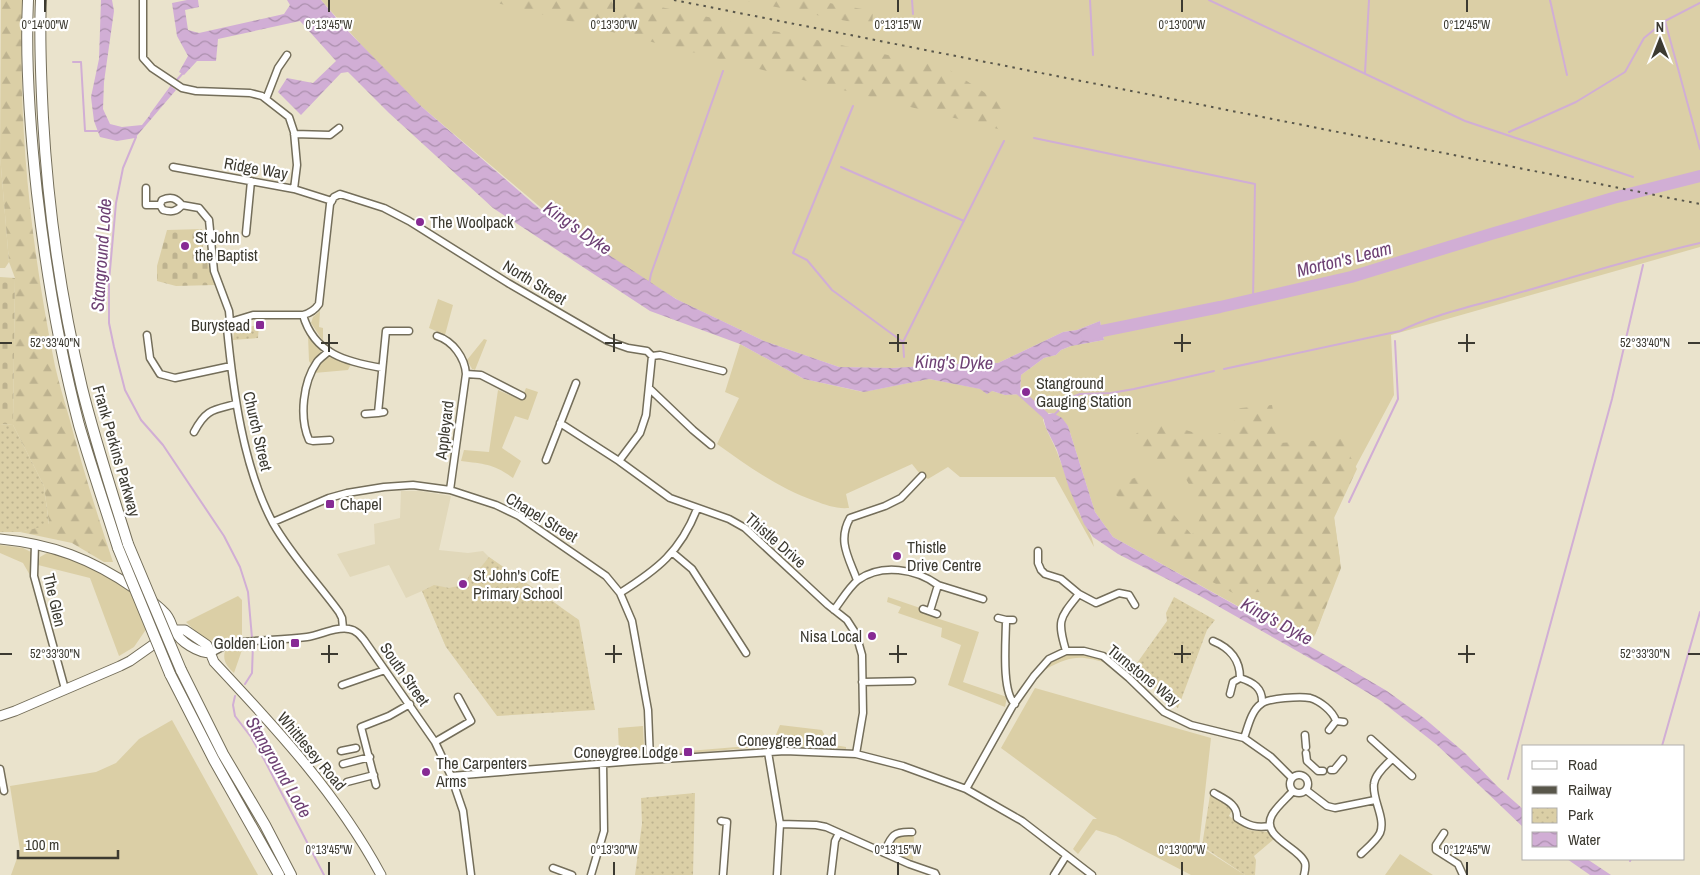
<svg xmlns="http://www.w3.org/2000/svg" width="1700" height="875" viewBox="0 0 1700 875" font-family="'Archivo Narrow',sans-serif">
<style>
.built{fill:#e1d8ba}
.green{fill:#dbcfa6}
.forest{fill:url(#forest-firs)}
.cemetery{fill:url(#cemetery-stones)}
.park{fill:url(#park-dots)}
.water{fill:url(#water-waves)}
.lines{fill:none;stroke-linecap:round;stroke-linejoin:round}
.stream{stroke:#d1aed5;stroke-width:2}
.canal{stroke:#d1aed5;stroke-width:7}
.river{stroke:#d1aed5;stroke-width:12}
.minor-casing{stroke:#746e5a;stroke-width:9}
.major-casing{stroke:#746e5a;stroke-width:11}
.highway-casing{stroke:#746e5a;stroke-width:12}
.minor{stroke:#fff;stroke-width:6}
.major{stroke:#fff;stroke-width:9}
.highway{stroke:#fff;stroke-width:10}
.rail{stroke:#58564a;stroke-width:2;stroke-dasharray:2.5 5;stroke-linecap:butt}
.highway-bridge-casing{stroke:#746e5a;stroke-width:12;stroke-linecap:butt}
.highway-bridge{stroke:#fff;stroke-width:10}
.ticks{fill:none;stroke:#3c3a31;stroke-width:2}
.poi-dot{fill:#872a94;stroke:#fff;stroke-width:2}
.labels{text-anchor:middle;dominant-baseline:central;stroke-width:4.5;stroke-linejoin:round;paint-order:stroke}
.street-label{font-size:16px;fill:#3c3a31;stroke:#fff}
.poi-label{font-size:16px;fill:#3c3a31;stroke:#fff;text-anchor:start}
.water-label{font-size:18px;font-style:italic;fill:#6e4174;stroke:#fff}
.ticks-label{font-size:12px;text-anchor:middle;fill:#3c3a31;stroke:#fff;stroke-width:4.5;stroke-linejoin:round;paint-order:stroke}
</style>
<defs>
<pattern id="forest-firs" width="22" height="20" patternUnits="userSpaceOnUse" patternTransform="scale(1.25)"><rect width="22" height="20" fill="#dbcfa6"/><path d="M5 1l3.5 6h-7zM16 11l3.5 6h-7z" fill="#bdb28f"/></pattern>
<pattern id="cemetery-stones" width="16" height="16" patternUnits="userSpaceOnUse" patternTransform="scale(1.25)"><rect width="16" height="16" fill="#dbcfa6"/><path d="M2 7V4a2 2 0 0 1 4 0v3zM10 15v-3a2 2 0 0 1 4 0v3z" fill="#bdb28f"/></pattern>
<pattern id="park-dots" width="8" height="8" patternUnits="userSpaceOnUse" patternTransform="scale(1.25)"><rect width="8" height="8" fill="#dbcfa6"/><path d="M2 2h.1M6 6h.1" fill="none" stroke="#bdb28f" stroke-width="1.8" stroke-linecap="round"/></pattern>
<pattern id="water-waves" width="16" height="10" patternUnits="userSpaceOnUse" patternTransform="scale(1.25)"><rect width="16" height="10" fill="#d1aed5"/><path d="M0 5q4-4 8 0t8 0" fill="none" stroke="#ab8fad"/></pattern>
</defs>
<rect width="100%" height="100%" fill="#eae3cc"/>
<path class="built" d="M401,491H420L451,496L439,550L468,553L483,551L489,557L561,607L446,647L422,591L406,598L389,565L350,577L337,554L375,544L374,524L400,518Z"/>
<path class="green" d="M321,0H1700V247L1391,335L1394,395L1333,509L1340,560L1319,625L1313,639L1301,641L1113,537L1095,512L1068,426L1053,413H1047L1043,420C1046,431 1053,441 1057,452C1065,473 1072,494 1080,515C1086,527 1092,534 1094,547L1055,477H960L948,467L928,479L920,474L912,464L846,494L849,508C836,509 826,505 815,501C778,488 748,466 717,444L739,398L725,392L740,344L804,379L863,392L929,379L992,391L1005,395L1020,394L1021,375L1044,358L1056,355L1061,350L1071,346L1104,340L1100,321L1077,330L1063,332L998,363L974,362L960,364L893,368L839,367L764,341L678,300L636,274L545,211L422,107L374,59Z
M0,155L9,262L5,268H0Z
M438,299L453,305L445,335L429,328Z
M320,311L319,327L323,328V341L311,323L313,317Z
M308,335L320,348L321,352L311,364L309,361Z
M484,339L487,340L475,370L472,369L467,360Z
M332,357L351,364L348,370L314,373L325,358Z
M526,388L538,392L528,420L515,416L502,448L521,461L513,478C494,464 485,464 461,461L464,450L489,452L498,390L521,400Z
M0,545L23,548L31,552V577L23,563L0,553Z
M47,553C71,555 122,579 137,598C143,605 144,619 147,628L134,647L119,656L90,578L38,565L40,557Z
M238,596L242,600V636C212,643 208,645 186,622Z
M888,597L926,610L924,614L979,632L963,682L1007,697L1005,707L948,685L961,645L941,637L942,628L898,613L901,607L887,602Z
M235,646L243,647L234,673C228,667 222,661 225,651Z
M1067,653C1082,652 1096,655 1109,664C1081,655 1072,655 1046,669L1044,666L1050,660Z
M1035,688L1211,738L1199,846L1245,875H1191L1116,836L1096,830L1078,854L1073,849L1093,819H1097L1001,748Z
M172,720L258,875H11L20,850L10,786L96,772L116,763L139,739Z
M780,725L822,730L824,734L823,743L846,747V749C785,742 724,751 664,755V753L772,744Z
M643,726L644,747C641,754 626,755 619,752L618,728Z
M901,834L914,836L913,860L904,857L902,858C891,853 889,848 894,837Z
M1400,854L1433,875H1385Z"/>
<path class="forest" d="M1,0H23C17,123 31,246 55,366C59,383 64,400 69,417C82,466 97,514 113,562H104L72,543L20,532L49,524L44,486L13,425L15,278L9,262L0,155Z
M485,0H627L945,67L1007,107L1002,130Z
M741,0H813L873,11L872,26Z
M1272,405L1279,443L1341,439L1357,469L1334,518L1341,568L1315,635L1260,592L1233,593L1173,561L1165,544L1108,487L1152,472L1157,496L1192,535L1204,510L1176,462L1148,459L1132,437L1154,420L1208,437L1237,428L1231,409Z"/>
<path class="cemetery" d="M202,229L203,249L215,285L176,286L157,281V266L167,230Z
M0,277L15,278L13,425L0,424Z"/>
<path class="park" d="M259,325L258,338L233,340L234,333L242,328Z
M0,424L13,425L44,486L49,525L20,532H0Z
M489,557L579,620L595,710L497,716L446,647L422,591L434,585L449,588L458,586L466,582L471,572L481,567Z
M1174,597L1215,620L1207,630L1178,708L1132,670L1167,621L1166,613Z
M695,793L693,875H635L642,824L641,798Z
M1210,795L1233,808L1229,816L1248,830L1269,832L1274,839L1254,856L1256,860L1255,875H1245L1202,846Z"/>
<path class="water" d="M101,0H112L114,11L104,82L103,109L110,124L122,127L142,125L172,87L176,90L135,138L117,141L100,137L94,121L91,97L99,59Z
M187,0H198L199,7L185,10L188,30L199,33L284,14L290,5L287,0H321L345,28L422,107L542,211L676,299L764,341L839,367L893,368L974,363H998L1063,332L1077,330L1100,321L1104,340L1071,346L1061,350L1056,355L1044,358L1021,375L1020,394L1005,395L992,391L987,394L980,389L929,379L864,392L804,379L740,344L650,311L493,208L389,113L348,72L341,73L301,115L278,92L287,78L313,83L336,61L300,21L218,39L216,61H197L184,75L179,72L188,56L177,36L172,3Z
M1053,413L1062,418L1068,426L1095,512L1113,537L1336,661L1387,691L1424,718L1465,753L1498,787L1524,810V828L1437,745L1381,701L1334,672L1200,596L1118,554L1093,537L1084,524L1069,488L1057,450L1046,428L1044,421L1045,415Z
M1567,859H1587L1611,875H1590Z"/>
<g class="lines">
<path class="stream" d="M912,0L913,14
M1090,0L1093,55
M1209,0L1465,121L1633,177
M1550,0L1567,75
M1700,3L1665,21L1700,149
M73,62H81L85,131H98
M1365,73L1369,0
M176,81L183,73
M853,106L793,253L807,260L832,290L903,342L904,357
M151,114L173,84
M1509,132L1576,102L1625,72L1644,38L1665,21
M136,137L123,168L116,203L109,281V323L114,347L125,390L141,420L163,445L224,536L240,567L248,592L252,638
M1034,138L1255,184L1253,300
M841,167L964,221
M649,284L651,274L723,71
M903,342L1004,141
M1224,369L1400,331C1432,315 1470,307 1505,297C1570,278 1634,258 1700,243
M1054,415L1072,397L1080,394L1111,393L1134,389L1214,371
M1349,502L1398,399L1395,341
M245,684L252,673L253,643
M235,696L233,705L235,716L251,737L265,761L324,875
M1662,746L1700,612
M1508,779L1612,399L1643,265
M1630,861L1631,859"/>
<path class="canal" d="M1015,388L1045,415L1050,422"/>
<path class="river" d="M1087,335L1102,331L1220,307L1351,277L1491,234L1613,198L1700,176"/>
<defs>
<path id="minor" d="M143,0V58L152,68L182,88L196,91L250,93L262,96L289,117L294,132L297,165L294,189
M266,99L278,68L287,55
M294,134L330,135L339,128
M173,167L294,189L332,201
M146,188V205H160
M182,205C177,212 171,212 163,210L160,205L162,200C171,196 176,198 182,205L199,208L209,220L214,271L229,311L230,322
M246,233L251,181
M303,315C314,354 347,362 382,368
M147,335L150,358L160,374L175,378L231,366
M437,336C453,341 465,358 466,374
M329,351C325,355 320,358 317,362C303,382 299,417 309,440L313,441L330,440
M652,356L660,355L723,371
M649,388L693,430L711,445
M384,412L378,413L386,331H409
M365,414L378,413
M560,423L619,461L670,498L729,519L745,528L828,605L847,620L856,634L862,655L863,713L856,754
M194,432C206,409 213,410 236,404
M546,460L576,383
M619,461L640,433L646,415L652,356
M450,490L466,374L481,375L522,396
M273,522L329,498L347,493L384,487L413,485L450,490L496,505L519,516L606,576L620,593L632,621L648,710L650,760
M35,544L34,576L65,689
M1038,551V563L1041,570L1045,574L1061,579L1079,594L1096,603L1119,593L1129,595L1135,605
M673,553L692,569L746,653
M857,580C849,558 837,541 850,518L885,506L901,498L922,476
M620,593C658,569 680,552 697,509
M923,609L937,614
M834,610C841,601 849,587 858,580C882,563 916,569 938,585
M930,611L938,585L983,599
M998,618L1006,620H1013
M1006,620C1006,639 1001,692 1015,704
M343,628L342,618L339,612C317,582 291,555 273,523C243,467 233,390 227,328L230,322L253,315H303C311,313 315,310 319,304L330,204L334,197L340,194L384,208L409,221L508,283L608,341L628,348L647,351L652,356
M1213,641C1230,648 1240,659 1240,678L1233,682L1230,694
M1066,651C1057,620 1059,619 1079,594
M211,653L224,646L233,643C258,640 283,640 307,637C321,635 336,626 349,629C356,630 360,635 364,640L435,742L451,776L463,811L471,875
M1240,678C1253,682 1263,688 1262,703
M862,682L912,681
M342,685L385,670
M1329,730L1336,721L1344,722
M1305,735L1306,747
M1244,738C1248,727 1251,711 1261,704C1268,698 1301,696 1310,698C1320,701 1333,711 1336,721
M1371,739L1412,776
M435,742L471,721L458,697
M341,751L356,748
M768,752L780,824L777,875
M1306,753L1307,761L1318,771H1323
M343,764L370,757
M0,769L4,791
M1331,770H1334L1343,759
M1290 784a9 9 0 1 1 18 0a9 9 0 1 1-18 0Z
M451,776L634,761L785,751L856,754L903,766L966,789L1022,821L1092,875
M347,782L374,775
M376,785L361,727L389,716L410,704
M966,789L1012,707L1034,676L1049,659L1066,651H1084L1103,656L1129,678L1164,712L1191,725L1244,738L1271,757L1292,778
M1306,790L1327,806L1335,808L1375,800
M1293,791C1287,798 1277,806 1272,815C1260,837 1299,847 1305,863C1306,867 1305,871 1304,875
M1214,793C1224,799 1238,804 1237,818C1249,826 1256,828 1270,826
M721,821L727,822L723,875
M780,824L816,825L826,827L909,864L935,873L936,875
M1444,833L1436,845V850L1458,864L1463,875
M884,853C891,837 892,831 912,832
M1361,854C1367,848 1376,841 1380,833C1386,818 1372,800 1374,784C1375,774 1386,765 1392,759
M553,868L572,875
M591,875L604,831L603,763
M831,875L835,841L839,833
M1054,875L1066,856"/>
<path id="major" d="M0,539C52,544 92,559 135,589C145,596 157,604 165,613C170,618 171,624 174,630C180,642 198,653 211,653
M0,716L15,711L120,666L130,661L174,630H185L207,645L214,662C276,728 338,795 381,875"/>
<path id="highway" d="M28,0C25,65 30,129 37,193C46,271 59,349 79,425C91,466 105,507 118,548
M41,0C39,39 41,78 43,118C48,209 61,299 82,388C95,441 112,492 128,544
M181,670L223,754L265,825L291,875
M170,674L214,760L279,875"/>
</defs>
<use href="#minor" class="minor-casing"/>
<use href="#major" class="major-casing"/>
<use href="#highway" class="highway-casing"/>
<use href="#minor" class="minor"/>
<use href="#major" class="major"/>
<use href="#highway" class="highway"/>
<path class="rail" d="M674,0L1700,204"/>
<defs>
<path id="highway-bridge" d="M128,544L181,670
M118,548L170,674"/>
</defs>
<use href="#highway-bridge" class="highway-bridge-casing"/>
<use href="#highway-bridge" class="highway-bridge"/>
</g>
<path class="ticks" d="M45,0V12M329,0V12M614,0V12M898,0V12M1182,0V12M1467,0V12M329,334V352M614,334V352M898,334V352M1182,334V352M1467,334V352M0,343H12M321,343H338M605,343H622M889,343H907M1174,343H1191M1458,343H1475M1688,343H1700M329,645V663M614,645V663M898,645V663M1182,645V663M1467,645V663M0,654H12M321,654H338M605,654H622M889,654H907M1174,654H1191M1458,654H1475M1688,654H1700M329,862V875M614,862V875M898,862V875M1182,862V875M1467,862V875"/>
<g class="poi-dot">
<circle cx="420" cy="222" r="5"/>
<circle cx="185" cy="246" r="5"/>
<rect x="255" y="320" width="10" height="10" rx="2.5"/>
<circle cx="1026" cy="392" r="5"/>
<rect x="325" y="499" width="10" height="10" rx="2.5"/>
<circle cx="897" cy="556" r="5"/>
<circle cx="463" cy="584" r="5"/>
<circle cx="872" cy="636" r="5"/>
<rect x="290" y="638" width="10" height="10" rx="2.5"/>
<rect x="683" y="747" width="10" height="10" rx="2.5"/>
<circle cx="426" cy="772" r="5"/>
</g>
<g class="labels">
<g class="street-label">
<text transform="translate(256 168) rotate(10)">Ridge Way</text>
<text transform="translate(535 282) rotate(31)">North Street</text>
<text transform="translate(444 430) rotate(-83)">Appleyard</text>
<text transform="translate(258 431) rotate(77)">Church Street</text>
<text transform="translate(117 451) rotate(74)">Frank Perkins Parkway</text>
<text transform="translate(542 517) rotate(31)">Chapel Street</text>
<text transform="translate(776 540) rotate(41)">Thistle Drive</text>
<text transform="translate(55 600) rotate(77)">The Glen</text>
<text transform="translate(405 674) rotate(55)">South Street</text>
<text transform="translate(1144 675) rotate(39)">Turnstone Way</text>
<text x="787" y="740">Coneygree Road</text>
<text transform="translate(312 751) rotate(50)">Whittlesey Road</text>
</g>
<g class="poi-label">
<text x="430" y="222">The Woolpack</text>
<text x="195" y="237">St John<tspan x="195" dy="18">the Baptist</tspan></text>
<text x="250" y="325" text-anchor="end">Burystead</text>
<text x="1036" y="383">Stanground<tspan x="1036" dy="18">Gauging Station</tspan></text>
<text x="340" y="504">Chapel</text>
<text x="907" y="547">Thistle<tspan x="907" dy="18">Drive Centre</tspan></text>
<text x="473" y="575">St John's CofE<tspan x="473" dy="18">Primary School</tspan></text>
<text x="862" y="636" text-anchor="end">Nisa Local</text>
<text x="285" y="643" text-anchor="end">Golden Lion</text>
<text x="678" y="752" text-anchor="end">Coneygree Lodge</text>
<text x="436" y="763">The Carpenters<tspan x="436" dy="18">Arms</tspan></text>
</g>
<g class="water-label">
<text transform="translate(578 228) rotate(35)">King's Dyke</text>
<text transform="translate(101 255) rotate(-86)">Stanground Lode</text>
<text transform="translate(1344 259) rotate(-14)">Morton's Leam</text>
<text transform="translate(954 362) rotate(1)">King's Dyke</text>
<text transform="translate(1277 621) rotate(29)">King's Dyke</text>
<text transform="translate(279 767) rotate(60)">Stanground Lode</text>
</g>
</g>
<g class="ticks-label">
<text x="45" y="29">0°14'00"W</text>
<text x="329" y="29">0°13'45"W</text>
<text x="614" y="29">0°13'30"W</text>
<text x="898" y="29">0°13'15"W</text>
<text x="1182" y="29">0°13'00"W</text>
<text x="1467" y="29">0°12'45"W</text>
<text x="55" y="347">52°33'40"N</text>
<text x="1645" y="347">52°33'40"N</text>
<text x="55" y="658">52°33'30"N</text>
<text x="1645" y="658">52°33'30"N</text>
<text x="329" y="854">0°13'45"W</text>
<text x="614" y="854">0°13'30"W</text>
<text x="898" y="854">0°13'15"W</text>
<text x="1182" y="854">0°13'00"W</text>
<text x="1467" y="854">0°12'45"W</text>
</g>
<rect x="1522" y="745" width="162" height="115" fill="#ffffff" stroke="#b1b0ad"/>
<rect x="1532" y="761" width="25" height="8" fill="#ffffff" stroke="#b1b0ad"/>
<text x="1568" y="770" font-size="15" fill="#3c3a31">Road</text>
<rect x="1532" y="786" width="25" height="8" fill="#58564a" stroke="#b1b0ad"/>
<text x="1568" y="795" font-size="15" fill="#3c3a31">Railway</text>
<rect x="1532" y="808" width="25" height="15" fill="url(#park-dots)" stroke="#b1b0ad"/>
<text x="1568" y="820" font-size="15" fill="#3c3a31">Park</text>
<rect x="1532" y="832" width="25" height="15" fill="url(#water-waves)" stroke="#b1b0ad"/>
<text x="1568" y="845" font-size="15" fill="#3c3a31">Water</text>
<g transform="translate(1660 40)" stroke="#ffffff" stroke-width="4" paint-order="stroke">
<path d="M0-4L9 19L0 12L-9 19Z" fill="#3c3a31"/>
<text y="-8" font-size="14" font-weight="bold" text-anchor="middle" fill="#3c3a31">N</text>
</g>
<path d="M18 850v8h100v-8" fill="none" stroke="#3c3a31" stroke-width="2.5"/>
<text x="25" y="850" font-size="15" fill="#3c3a31" stroke="#ffffff" stroke-width="4" paint-order="stroke">100 m</text>
</svg>
